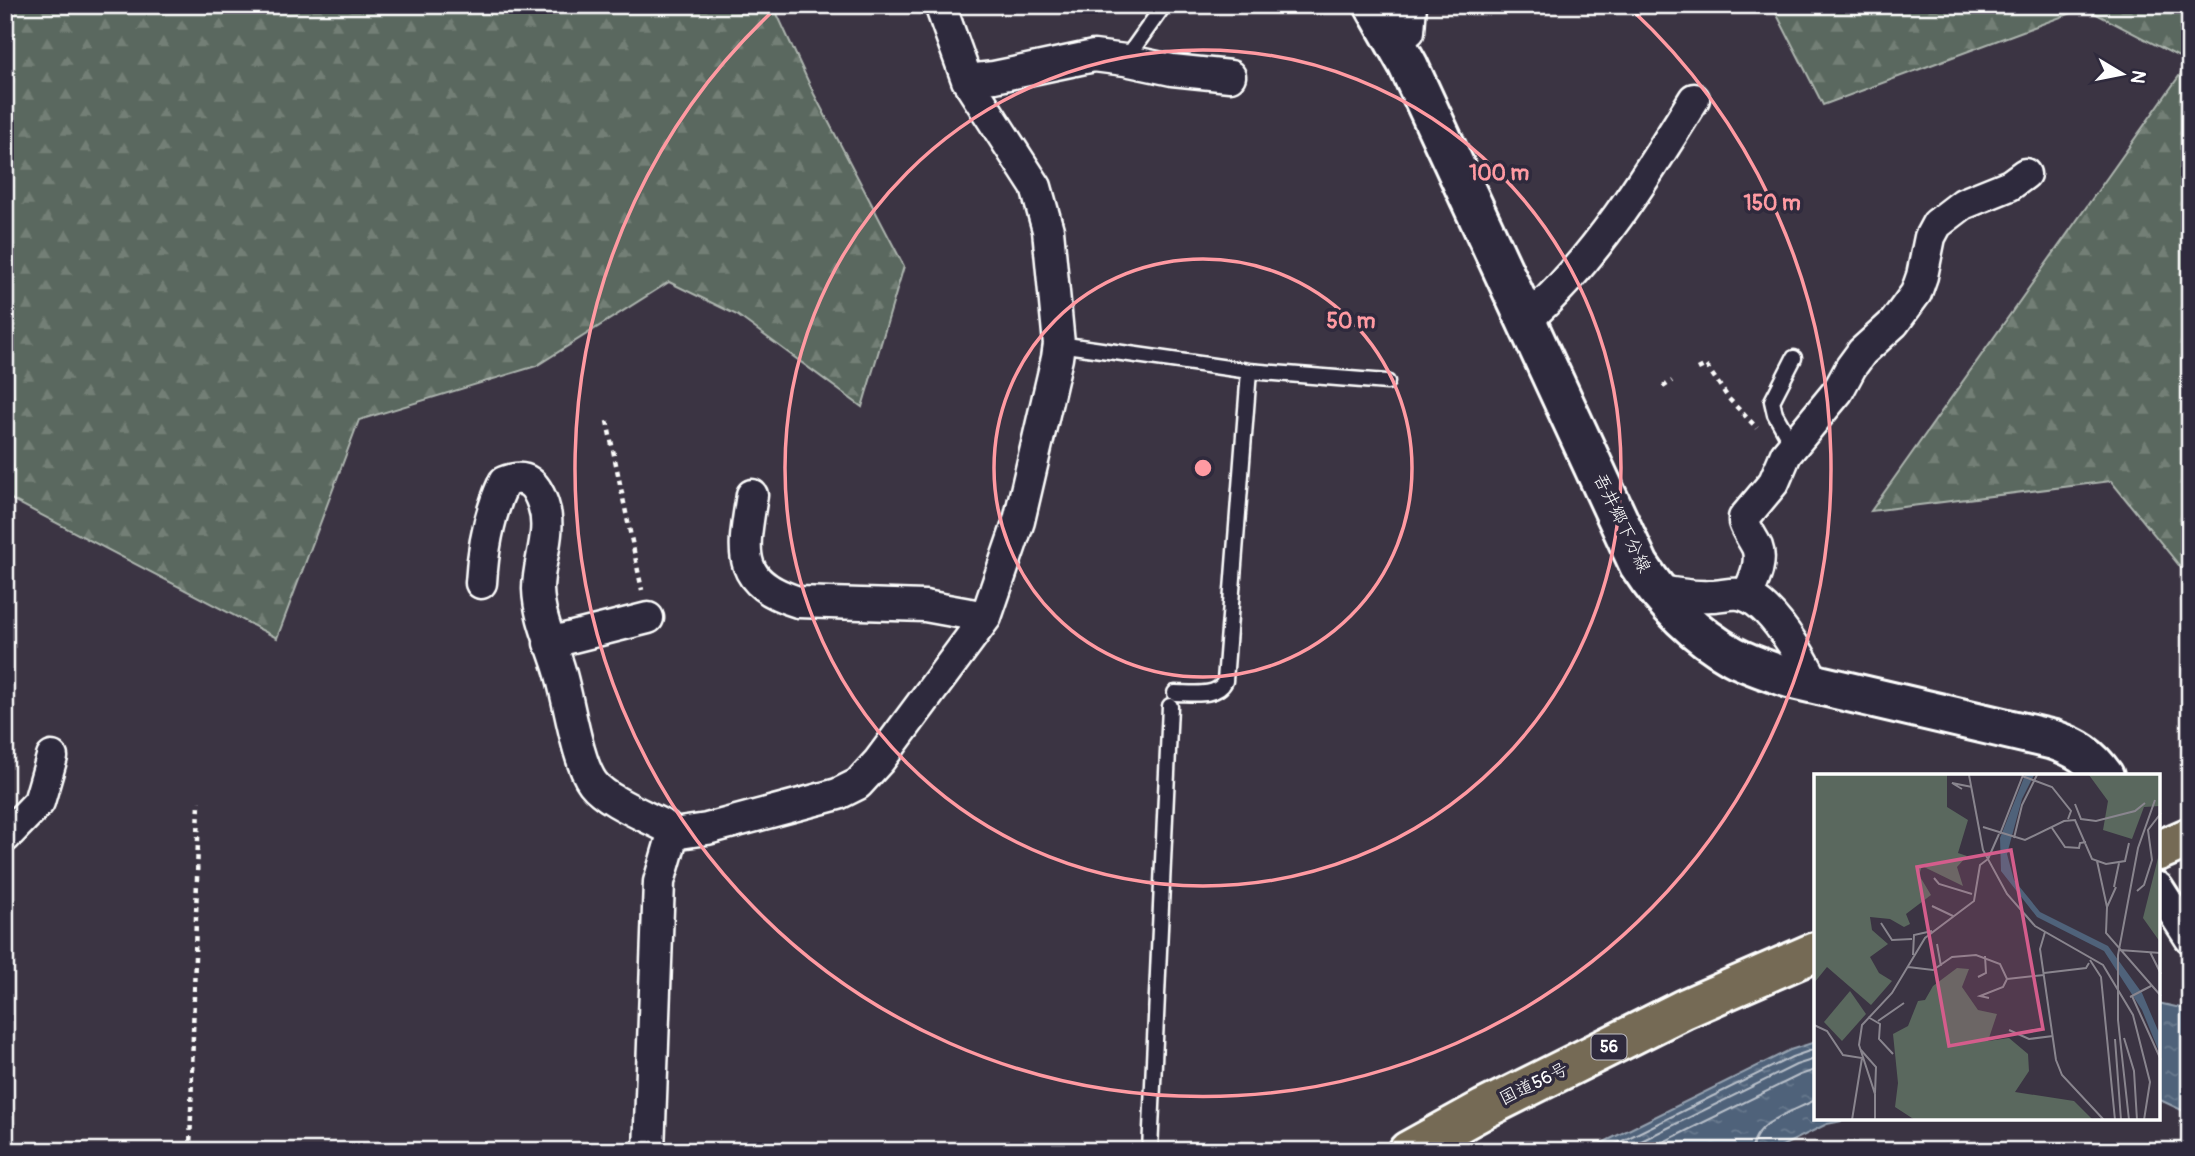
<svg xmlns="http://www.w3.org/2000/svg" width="2195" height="1156" viewBox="0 0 2195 1156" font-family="Pangolin,'Klee One',sans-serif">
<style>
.forest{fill:url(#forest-firs);stroke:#acb4ae;stroke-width:2}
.water{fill:url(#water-ripples);stroke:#95a1af;stroke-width:2}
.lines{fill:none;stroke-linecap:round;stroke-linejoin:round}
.shore{stroke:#b9c0ca;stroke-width:2}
.lane-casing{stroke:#fff;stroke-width:19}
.street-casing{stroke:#fff;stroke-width:35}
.secondary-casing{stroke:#fff;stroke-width:44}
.highway-casing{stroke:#fff;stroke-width:44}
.path{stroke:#fff;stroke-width:4.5;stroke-dasharray:5 5;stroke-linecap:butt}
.lane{stroke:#2f2a3d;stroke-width:14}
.street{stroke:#2f2a3d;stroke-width:30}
.secondary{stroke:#2f2a3d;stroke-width:38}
.highway{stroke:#756a55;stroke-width:38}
.ring{fill:none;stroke:#ff9aa2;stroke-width:3.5}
.labels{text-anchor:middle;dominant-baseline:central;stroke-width:7;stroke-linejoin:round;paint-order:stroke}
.shield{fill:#2f2a3d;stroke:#c1bfc5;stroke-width:2}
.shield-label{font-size:16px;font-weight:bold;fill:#fff}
.street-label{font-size:18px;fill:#fff;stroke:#2f2a3d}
.inset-road{fill:none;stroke:#89858e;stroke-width:2}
.view{fill:#d45d8c;fill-opacity:0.15;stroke:#d45d8c;stroke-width:3.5}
.inset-edge{fill:none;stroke:#fff;stroke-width:3.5}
.centre{fill:#ff9aa2;stroke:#2f2a3d;stroke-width:3.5}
.ring-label{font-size:21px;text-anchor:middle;font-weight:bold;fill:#ff9aa2;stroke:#2f2a3d;stroke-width:7;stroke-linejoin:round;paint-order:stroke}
</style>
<defs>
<pattern id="forest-firs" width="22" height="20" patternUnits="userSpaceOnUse" patternTransform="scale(1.75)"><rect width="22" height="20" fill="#5a685e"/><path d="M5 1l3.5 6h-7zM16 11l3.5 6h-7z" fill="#737f76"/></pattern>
<pattern id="water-ripples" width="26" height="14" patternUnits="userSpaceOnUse" patternTransform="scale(1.75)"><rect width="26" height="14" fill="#4f627a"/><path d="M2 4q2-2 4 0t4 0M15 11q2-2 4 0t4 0" fill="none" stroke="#697a8e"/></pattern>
</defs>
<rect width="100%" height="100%" fill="#3b3443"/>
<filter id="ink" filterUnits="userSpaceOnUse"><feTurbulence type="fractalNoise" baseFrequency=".0143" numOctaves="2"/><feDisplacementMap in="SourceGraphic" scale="14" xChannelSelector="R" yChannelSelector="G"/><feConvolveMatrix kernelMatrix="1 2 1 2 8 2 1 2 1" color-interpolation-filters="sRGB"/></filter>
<g filter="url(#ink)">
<path class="forest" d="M5,5H773L814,94L904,266L862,407L737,315L669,282L536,366L359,420L277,638L5,496Z
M1772,5H2190V579L2111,481L1871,511L2189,62L2085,8L1823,105Z"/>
<path class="water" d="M2158,1003L2190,1010V1114L2158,1099Z
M1815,1042V1119H1852L1827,1124L1772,1151H1586L1790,1050Z"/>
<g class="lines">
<path class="shore" d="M1602,1151L1792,1057L1815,1049
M1621,1151L1796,1065L1815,1059
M1645,1151L1800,1075L1815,1070
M1752,1151C1753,1121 1793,1112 1815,1100"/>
<defs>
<path id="lane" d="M1125,60L1164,5
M1059,344L1249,371L1387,382
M1793,446L1775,414L1772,401L1794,358
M1175,693C1191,693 1217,698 1225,681L1249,371
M1150,1151L1170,706"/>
<path id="street" d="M1395,41L1409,31L1411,5
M967,80L994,77L1094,56L1125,60L1172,70L1230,76
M1527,320C1596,258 1646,177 1694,99
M752,495C743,552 734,582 798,602L925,606L986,617
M481,583C483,548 489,514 504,482C527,473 536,484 543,504C553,532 538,561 538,589C539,618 552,644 560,671C569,700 577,762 593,783C607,801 646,816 666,827L673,834L707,829L838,794L858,784L879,761L986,617L1019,521L1057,358L1059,344L1048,230L1036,187L967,80L940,5
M1657,590C1675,594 1692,597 1711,596C1721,596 1729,593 1739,594C1770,599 1802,658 1815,684
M1747,596C1753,582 1763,563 1757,547C1753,539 1747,531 1744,522V518L1774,482L1786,454L1838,391L1851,367L1862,352L1894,323L1916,293L1922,276L1930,237L1937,224L1963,204L2010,185L2025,174
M549,643L648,618
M5,837L39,802L52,757
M2158,888L2190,938
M649,1151L659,882L673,834"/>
<path id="secondary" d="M1374,5L1408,65L1639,565C1663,602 1694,634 1733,656C1750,665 1770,671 1789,678L2054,740C2077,748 2090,756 2104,776"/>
<path id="highway" d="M2158,851L2190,837
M1408,1151L1484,1109L1684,1009L1815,952"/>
</defs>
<use href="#lane" class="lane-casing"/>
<use href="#street" class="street-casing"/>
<use href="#secondary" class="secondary-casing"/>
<use href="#highway" class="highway-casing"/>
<path class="path" d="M1698,369L1706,365L1729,399L1757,428
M1663,387L1672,381
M607,421L642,590
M190,1151L199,801"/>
<use href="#lane" class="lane"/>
<use href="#street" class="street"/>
<use href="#secondary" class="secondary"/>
<use href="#highway" class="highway"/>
</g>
</g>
<g class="ring">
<circle cx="1203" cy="468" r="209"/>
<circle cx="1203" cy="468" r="418"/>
<path d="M1631 9A628 628 0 1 1 775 9"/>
</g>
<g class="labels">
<rect class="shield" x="1591.5" y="1034.5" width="35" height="25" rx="5"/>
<g class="shield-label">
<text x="1609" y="1047">56</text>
</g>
<g class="street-label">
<text transform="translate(1622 523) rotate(64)">吾井郷下分線</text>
<text transform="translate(1534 1084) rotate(-26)">国道56号</text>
</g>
</g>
<g transform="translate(1814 774)">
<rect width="346" height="346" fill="#3b3443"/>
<path d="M0,1H133V33L154,46L144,79L153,82L143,93L149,112L108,92L105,101L117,121L92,140L96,150L90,153L76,145L56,143L58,156L74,170L56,183L65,199L78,207L57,231L13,193L0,209ZM275,1H346V32L330,33L318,65L289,56L294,27ZM346,76L347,168H346L329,144ZM143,194L155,195L148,213L164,236L183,240L174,267L195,264L214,280L215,297L201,318L260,327L279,346H101L81,333L84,309L79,260L94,252L104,227L111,226L119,212Z" fill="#5a685e"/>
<path d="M36,217L52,240L28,267L10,248Z" fill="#5a685e"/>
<path d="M211,1H220L208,25L193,80L200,106L226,138L294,172L328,219L346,261V280L328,236L290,177L223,143L187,97L186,64Z" fill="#4f627a"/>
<path class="inset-road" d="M155,1L169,76L193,120L221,152L289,191L319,241L336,308L330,346M208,2L238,13L257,37L254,45M148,15L138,9L158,13M261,30L267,45L282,47L321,37L331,29M169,53L211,66L250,47L261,46L278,85L292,90L311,87L315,69M238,54L251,73L265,74L266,69L272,68M186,60L209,1M200,64L208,31L223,1M174,85L185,60M283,87L293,133M120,104L125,110L158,120M300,113L305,89M302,113L293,133L292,159L347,222M323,117L330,111L338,86L334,56L347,39M118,132L139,142M67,149L78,166L98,165M231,158L226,175L242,286L248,301L290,346M123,170L127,192M305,176L347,179M336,178L347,200M99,181L100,161L118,157M276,186L287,203L301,346M94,193L119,196L138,183L162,181L186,190L193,205M230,199L272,194L275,189M164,203L172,199L171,182M193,205L230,201M318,222L347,286M316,223L337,212M175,224L166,222L189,213L193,205M54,243L66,250L65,265L79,280M64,247L90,229M0,251L13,257L29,281L48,284L38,346M195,256L215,265L239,262M310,264L320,297L323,346M301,265L307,346M46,275L62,293L61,319M61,346V320L45,271L48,251L78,219L111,164L160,127L166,91L174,85M315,346L304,246V181L324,74L341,26"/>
<path class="view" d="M197,76L229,255L135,272L103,93Z"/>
<rect width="346" height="346" class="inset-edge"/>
</g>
<circle cx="1203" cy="468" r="10" class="centre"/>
<g class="ring-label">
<text x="1499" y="180">100 m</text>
<text x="1772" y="210">150 m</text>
<text x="1351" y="328">50 m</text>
</g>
<rect width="2195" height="1156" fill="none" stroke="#2f2a3d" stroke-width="28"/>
<rect x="14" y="14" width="2167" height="1128" fill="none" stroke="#fff" stroke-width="2.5" filter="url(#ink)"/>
<g transform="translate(2122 74) rotate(100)" stroke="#2f2a3d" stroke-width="5" paint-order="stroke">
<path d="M0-5L12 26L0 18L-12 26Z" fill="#ffffff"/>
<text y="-10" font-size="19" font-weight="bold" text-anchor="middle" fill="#ffffff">N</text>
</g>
</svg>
